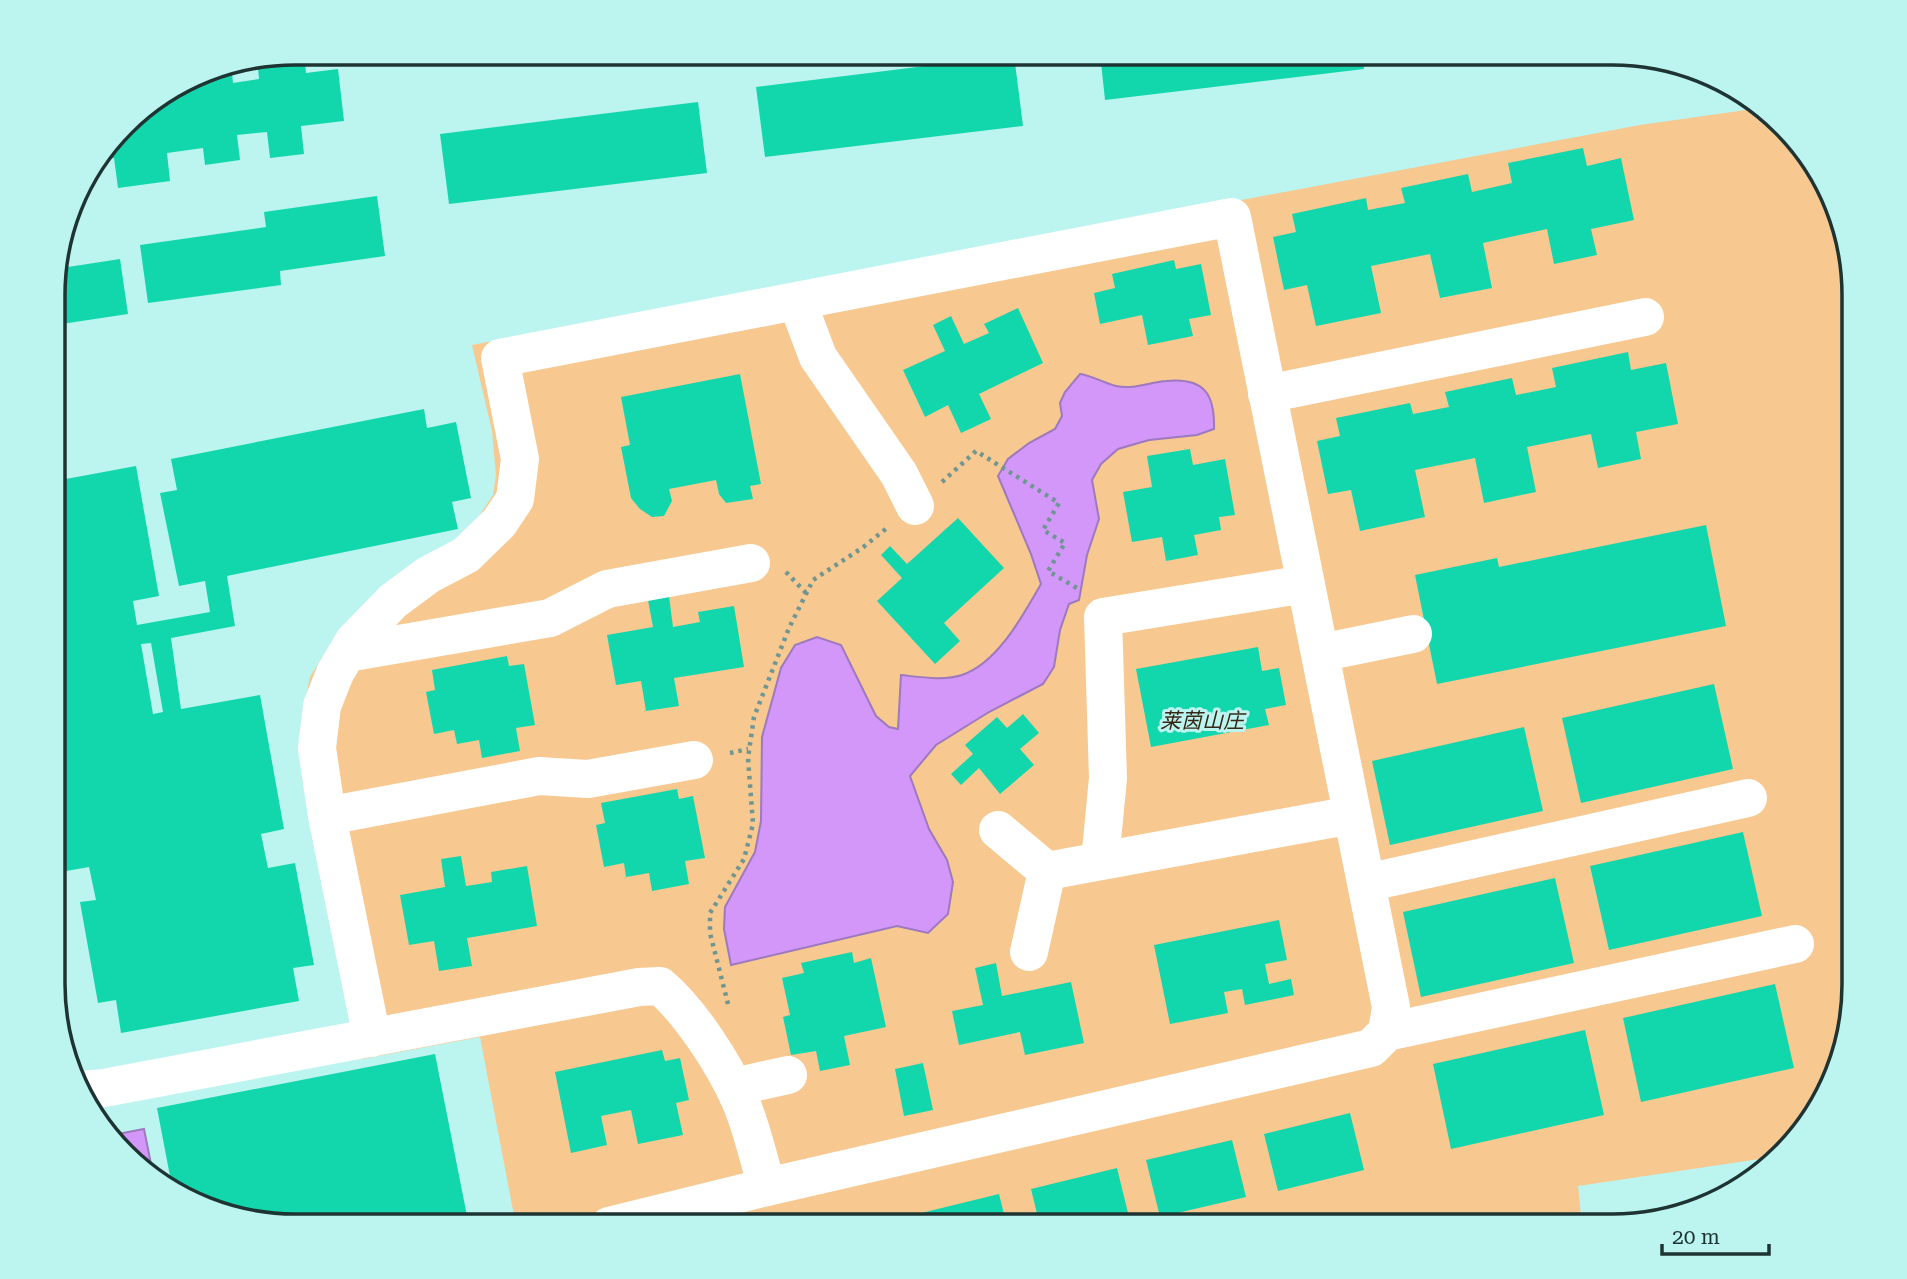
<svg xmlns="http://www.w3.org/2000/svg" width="1907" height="1279" viewBox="0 0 1907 1279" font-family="'Roboto Serif','Noto Sans SC',serif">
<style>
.green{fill:#f7c88f}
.water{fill:#d397fa;stroke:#9d79be;stroke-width:2}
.building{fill:#13d7ac;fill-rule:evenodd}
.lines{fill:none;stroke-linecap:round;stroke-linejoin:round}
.path{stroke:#6e9693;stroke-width:4.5;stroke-dasharray:3.5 5;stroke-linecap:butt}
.minor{stroke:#fff;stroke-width:38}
.labels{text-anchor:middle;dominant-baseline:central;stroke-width:6;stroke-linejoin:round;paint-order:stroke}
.park-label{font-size:21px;font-style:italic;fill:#362716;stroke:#bcf4f0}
.rim{fill:none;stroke:#1e3433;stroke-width:3.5}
</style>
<rect width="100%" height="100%" fill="#bcf4f0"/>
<path class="green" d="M1760,108L1822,174L1854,279V864L1849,865L1854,913V1000L1813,1119L1773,1157L1578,1186L1582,1226H516L480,1037L362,1059L299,754L302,715L310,677L338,632L448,551L474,524L493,495L496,475L492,431L472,345L1640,125Z"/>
<path class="water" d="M1080,374C1093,376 1104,383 1116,386C1133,390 1150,382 1166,381C1204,377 1215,394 1214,429L1197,435L1149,440L1118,449L1101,464L1092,480L1099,519L1087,555L1079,600L1069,604L1060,630L1054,667L1043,684L989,712L936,745L910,776L929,829L947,860L953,882L948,914L928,933L897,926L731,965L724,929L725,907L755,852L761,821L762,737L781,668L795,645L817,637L841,645L876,716L889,727L898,729L901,675C920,677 944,681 962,675C998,663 1023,615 1041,584L1031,554L998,476L1008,459L1029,443L1055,429L1062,416L1060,403L1065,392Z
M144,1129L154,1179L113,1135Z"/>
<path class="building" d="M1100,53H1362L1364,69L1105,100Z
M1014,55L1023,126L765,157L756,87Z
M305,63L306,73L338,69L344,121L301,126L304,154L270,158L267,132L237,135L240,160L205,165L203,148L167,153L170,181L118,188L114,158L99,160L135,113L169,91L198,88L197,77L232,73L233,83L259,79L258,68Z
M698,102L707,173L449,204L440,134Z
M1583,148L1587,166L1621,158L1634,220L1591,229L1597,255L1554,264L1547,229L1483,243L1492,288L1440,298L1430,254L1371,266L1381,313L1316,326L1307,285L1284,290L1273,237L1296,232L1292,214L1366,198L1368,210L1405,203L1401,188L1468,174L1472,192L1512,183L1508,163Z
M377,196L385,256L280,271L281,285L148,303L140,245L266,227L264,212Z
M120,259L128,314L55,325V269Z
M1174,260L1176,269L1201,264L1211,315L1189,319L1193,336L1148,345L1142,315L1100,324L1094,293L1115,288L1112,274Z
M1018,308L1043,363L979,394L991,419L961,433L948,405L925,417L903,370L945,351L933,325L951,316L964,344L989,333L984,324Z
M1628,352L1631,370L1666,363L1678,424L1636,432L1641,459L1598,468L1591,434L1527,447L1536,492L1484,503L1475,458L1415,470L1425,517L1360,531L1351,490L1328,494L1317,441L1340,436L1336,418L1410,403L1413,414L1449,407L1445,392L1512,378L1516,395L1556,387L1552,368Z
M740,374L761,484L750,486L753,499L726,503L719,494L716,480L669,489L672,501L664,516L652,517L640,509L631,498L621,447L630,445L621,397Z
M424,409L427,428L456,422L471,498L452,502L458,529L227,576L235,626L171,638L181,709L260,695L284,829L261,834L268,868L295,863L314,965L293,968L299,1001L121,1033L116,1000L98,1003L80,902L96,900L89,867L55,873V481L136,466L159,596L133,601L137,625L210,612L205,581L179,586L160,493L177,490L171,459ZM151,643L163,712L153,714L141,644Z
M1190,449L1193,465L1225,459L1235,515L1219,517L1221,530L1194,535L1198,555L1166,561L1162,537L1132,542L1123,492L1152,487L1147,456Z
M958,518L1004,568L944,623L960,641L935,664L877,601L902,578L881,555L890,546L907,564Z
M1706,525L1726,626L1437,684L1415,575L1497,558L1499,567Z
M669,596L673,627L700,622L698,612L734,606L744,667L674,678L679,706L646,711L641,681L616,685L607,635L653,627L648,600Z
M1258,647L1262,671L1279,668L1286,705L1265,709L1269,725L1151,747L1136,669Z
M507,656L509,666L524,664L535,725L516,728L520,751L482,758L479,740L457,744L454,730L434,734L426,692L435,690L432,670Z
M1714,684L1733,769L1581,803L1562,718Z
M1023,714L1039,733L1020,749L1034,765L1000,794L979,768L961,785L951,774L973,754L965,745L997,717L1007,728Z
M1524,727L1543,811L1390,845L1372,761Z
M677,789L679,799L693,796L705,858L685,861L689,884L652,891L649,873L626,877L624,863L604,867L596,825L605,823L601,803Z
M1743,832L1762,916L1609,950L1590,866Z
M461,856L466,886L492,882L491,872L527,866L537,926L467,938L472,966L439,971L434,941L409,945L400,895L445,887L441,859Z
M1555,878L1574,963L1421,997L1403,912Z
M1279,920L1287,960L1265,964L1269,984L1291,979L1294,995L1245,1005L1242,989L1224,992L1228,1013L1170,1024L1154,945Z
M852,952L854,963L871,958L886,1027L844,1036L850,1065L820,1071L816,1051L791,1055L783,1017L790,1015L782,978L804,973L801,963Z
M996,963L1002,996L1071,982L1084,1043L1025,1055L1020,1032L959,1045L952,1011L983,1005L975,968Z
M1775,984L1794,1068L1641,1102L1623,1018Z
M1585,1030L1604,1115L1451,1149L1433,1064Z
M662,1050L665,1061L680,1058L689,1100L676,1103L683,1135L638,1144L631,1110L601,1116L607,1145L571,1153L555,1072Z
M435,1054L469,1226H294L217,1214L173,1192L157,1108Z
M923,1063L933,1110L904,1116L895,1069Z
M1350,1113L1364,1170L1278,1191L1264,1134Z
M1232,1140L1246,1197L1160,1217L1146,1160Z
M1117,1168L1131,1225L1040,1226L1031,1189Z
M999,1194L1007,1226H916L913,1215Z"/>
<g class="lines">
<path class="path" d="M942,482L976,451L1059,503L1043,530L1065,543L1048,571L1080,590
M786,572L806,593
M730,753L748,749
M728,1004L710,933V913L744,859L753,824L748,758L754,717L789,628L813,580L862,548L887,528"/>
<path class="minor" d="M797,301L818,357L899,474L915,506
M1267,394L1645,317
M347,653L550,618L607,589L751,563
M1320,653L1413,634
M327,816L539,776L588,779L694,760
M998,830L1047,871L1352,815
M1100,861L1108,778L1103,617L1306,584
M1366,883L1748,798
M1029,952L1047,871
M1387,1032L1795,944
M372,1038L327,816L317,748L322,706L335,673L354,641L393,601L428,575L466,555L499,523L515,499L520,459L500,358L1232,217L1391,1007L1387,1032L1371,1048L767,1187L609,1226
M734,1087L788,1075
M80,1090L104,1088L639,987L660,986C690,1011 724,1064 740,1100C752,1127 758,1158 767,1187"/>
</g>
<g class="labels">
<g class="park-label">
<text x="1202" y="721">莱茵山庄</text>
</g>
</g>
<path d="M0 0H1907V1279H0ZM295 65H1612A230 230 0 0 1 1842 295V984A230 230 0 0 1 1612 1214H295A230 230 0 0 1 65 984V295A230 230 0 0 1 295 65Z" fill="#bcf4f0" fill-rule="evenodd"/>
<path class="rim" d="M295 65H1612A230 230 0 0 1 1842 295V984A230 230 0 0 1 1612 1214H295A230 230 0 0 1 65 984V295A230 230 0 0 1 295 65Z"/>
<path d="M1662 1244v10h107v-10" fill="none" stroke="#1e3433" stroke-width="3.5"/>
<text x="1672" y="1244" font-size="21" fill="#1e3433" stroke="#bcf4f0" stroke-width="5" paint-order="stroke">20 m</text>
</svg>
